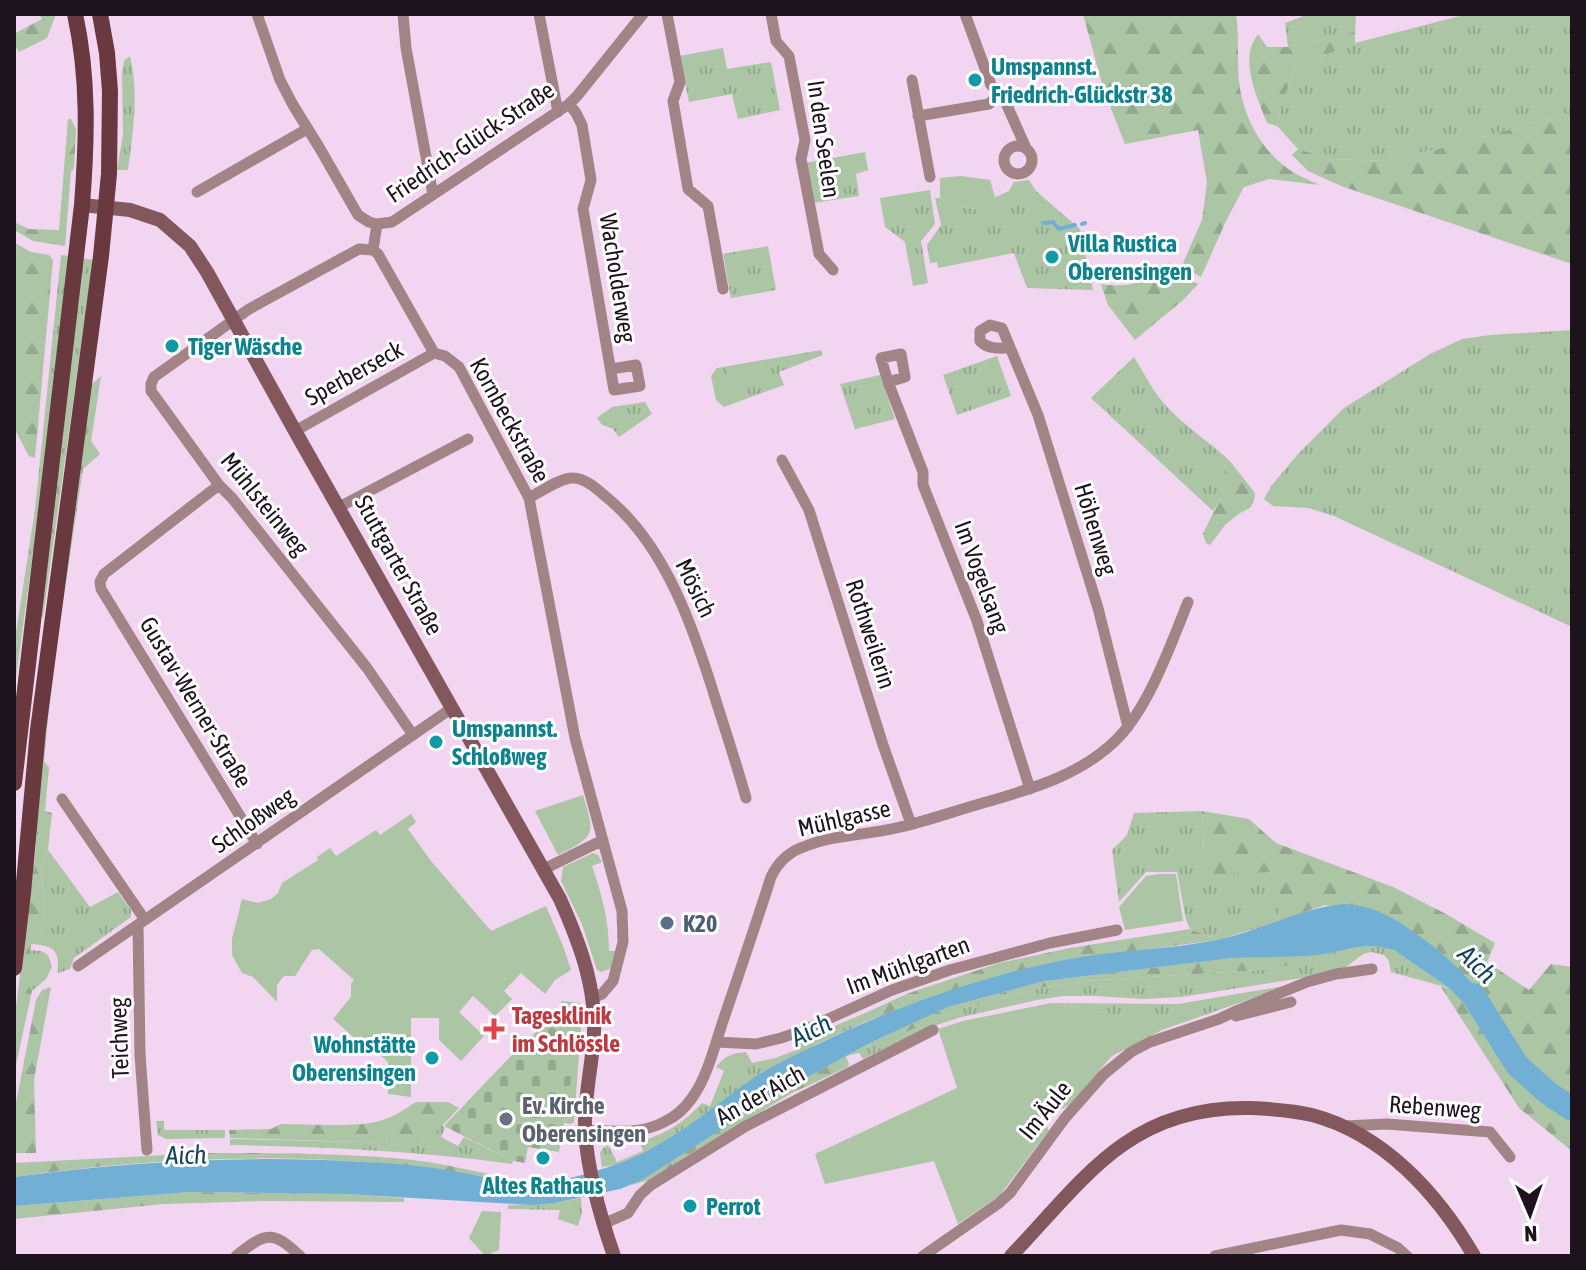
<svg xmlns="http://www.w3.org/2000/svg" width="1586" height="1270" viewBox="0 0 1586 1270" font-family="'Asap Condensed',sans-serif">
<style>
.grass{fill:url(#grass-tufts)}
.forest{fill:url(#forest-firs)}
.cemetery{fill:url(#cemetery-stones)}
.green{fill:#abc5a5}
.water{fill:#71afd4}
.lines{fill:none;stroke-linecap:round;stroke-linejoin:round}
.stream{stroke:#71afd4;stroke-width:4}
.river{stroke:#71afd4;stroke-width:24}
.street{stroke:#a28486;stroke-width:11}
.secondary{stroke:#82585c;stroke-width:14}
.primary{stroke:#6a383f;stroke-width:16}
.culture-dot{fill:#0f9aa8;stroke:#fff;stroke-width:3}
.service-dot{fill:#5c6f8a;stroke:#fff;stroke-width:3}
.health-dot{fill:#e0444e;stroke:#fff;stroke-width:3}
.worship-dot{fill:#6b7280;stroke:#fff;stroke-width:3}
.labels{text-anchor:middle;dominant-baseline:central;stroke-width:6;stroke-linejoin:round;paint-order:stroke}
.culture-label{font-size:24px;font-weight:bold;fill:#0d838f;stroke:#fff;text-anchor:start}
.street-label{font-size:24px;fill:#1d131d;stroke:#fff}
.service-label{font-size:24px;font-weight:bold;fill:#4e5e75;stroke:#fff;text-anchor:start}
.health-label{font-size:24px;font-weight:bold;fill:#be3a42;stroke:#fff;text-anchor:start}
.worship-label{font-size:24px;font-weight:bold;fill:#5b616d;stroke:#fff;text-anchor:start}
.water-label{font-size:26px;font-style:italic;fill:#13455f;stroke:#fff}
</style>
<defs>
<pattern id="grass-tufts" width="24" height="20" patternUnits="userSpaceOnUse" patternTransform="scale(2)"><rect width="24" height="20" fill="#abc5a5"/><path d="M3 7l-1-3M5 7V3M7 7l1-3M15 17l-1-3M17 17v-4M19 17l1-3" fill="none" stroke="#93a88e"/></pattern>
<pattern id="forest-firs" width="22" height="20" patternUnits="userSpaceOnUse" patternTransform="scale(2)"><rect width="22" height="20" fill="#abc5a5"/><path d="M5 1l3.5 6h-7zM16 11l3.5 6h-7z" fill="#93a88e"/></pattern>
<pattern id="cemetery-stones" width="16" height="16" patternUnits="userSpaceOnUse" patternTransform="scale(2)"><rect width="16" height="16" fill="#abc5a5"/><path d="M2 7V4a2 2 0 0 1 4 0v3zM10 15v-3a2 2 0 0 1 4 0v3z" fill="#93a88e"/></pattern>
</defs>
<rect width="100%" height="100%" fill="#f2d5f1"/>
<path class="grass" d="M1309,14H1356L1355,32L1288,47L1285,23Z
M1468,14H1572V112L1447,147L1385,161L1330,159L1298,149L1277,126L1282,103L1296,67L1355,43Z
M723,48L727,69L771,62L780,110L738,119L732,94L689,102L679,56Z
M130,56C139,93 133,132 128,170H117L123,134L122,73L124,61Z
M865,152L868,170L856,174L859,196L813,203L805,163Z
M1029,180L1036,191L1080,229L1093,290L1027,288L1014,253L938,268L937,262L930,263L927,245L941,225L935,198H940L956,207L980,209L995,197L1009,191L1014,182Z
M930,190L935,224L921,241L928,283L913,286L905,242L885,227L880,198Z
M768,246L776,290L731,298L723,254Z
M61,255L69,256L43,479L14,692V645L35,510Z
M83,258L93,260L43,617H39Z
M1572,330V627L1334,516L1308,508L1273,506L1264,499L1271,486L1298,454L1344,408L1430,354L1462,339L1490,335Z
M821,350L823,355L779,372L784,385L724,407L716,400L711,376L717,368Z
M997,356L1011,396L957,415L943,375Z
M1134,357C1143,371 1151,388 1161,400C1181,424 1207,440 1229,460L1225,463L1224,470L1230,486L1213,511L1091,398Z
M880,375L895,419L855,429L840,384Z
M101,376L91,441L100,454L83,469L52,675L44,762L42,759L50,674L91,385Z
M645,402L652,414L619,437L612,428L602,425L597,418L612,407Z
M1202,811L1204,853L1275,872L1279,921L1218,940L1190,929L1186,920L1177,872H1146L1119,902L1112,850L1127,835L1134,813Z
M48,850L90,907L118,892L131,910V917L74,958L70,969L58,973C59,950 55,946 31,944L41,935L45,911L41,866Z
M1376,946L1394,950L1449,988L1391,972L1389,961L1384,955L1371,952L1363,954L1346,967L1314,976L1181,997L1143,999L1096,996H1063L1037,1000L958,1018L931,1027L863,1059L859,1053L846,1056L868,1044L869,1047L953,1011L1040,988L1085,981L1261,970L1324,959L1326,954L1357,947Z
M30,950L41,951L48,955L52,967L46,979L32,991L26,983Z
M1290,985L1162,1030L1158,1022L1051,1003L1178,1004Z
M561,1001L580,1003L582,1014L574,1122L571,1124L564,1123L578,1009L563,1006Z
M863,1014L865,1022L815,1045L662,1143L636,1156L614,1165L602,1167L600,1153L603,1148L608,1145L617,1162L643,1151L640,1142C668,1132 682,1124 702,1103L710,1106L724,1071L716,1067C724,1056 733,1053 746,1052L752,1063L775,1058L799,1049L798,1041Z
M156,1121H164V1130H225V1138L166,1139L158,1135Z
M442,1125L445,1128L441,1137L458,1146L464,1137L513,1161L512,1164C418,1151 324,1147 230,1145V1139L364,1142L416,1146L427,1141Z
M581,1198L582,1213L578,1226L558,1219L560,1210L508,1209V1205L555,1203Z"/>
<path class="forest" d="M39,14H56L47,38L19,52L14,44V34L42,19Z
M1083,14H1236C1240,39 1236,66 1240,89C1245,119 1262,150 1287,168C1296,175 1309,180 1320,185L1269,179L1244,187L1226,221L1201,277L1190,271L1183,263L1202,220L1207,183L1198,130L1125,144L1104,91Z
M1355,32V43L1296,67L1282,103L1277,126L1267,123C1259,102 1246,75 1250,52C1251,45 1255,39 1258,34L1267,47H1288Z
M1572,112V264L1341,186L1308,171L1292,155L1298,149L1330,159L1385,161L1447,147Z
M68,119H71L76,129L74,168L71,172L65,246L33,241L14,230V222L29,229L59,230Z
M15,243L31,252L49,255L53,260L35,458L29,456L14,428V368L21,256Z
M1169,263L1181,277L1198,284L1183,300L1135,340L1108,305L1101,284C1134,289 1143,281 1169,263Z
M1229,460L1255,493L1254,501L1250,508L1240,513L1225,525L1210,545L1206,543L1203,534L1214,511L1229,486L1224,470L1225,463Z
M42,759L49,767L45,811L52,813L48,850L41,866L45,911L41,935L31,944L27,983L32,991L14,1074V1023L35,856Z
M1202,811L1249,819L1276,843L1393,887L1446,914L1495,943L1487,962L1529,990L1551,964L1572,967V1151L1519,1108L1441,987L1449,988L1486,1026L1491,1022L1478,991L1440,952L1382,913L1325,905L1279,921L1274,872L1215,874L1204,853Z
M1190,929L1218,940L1066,960L995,978L915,1003L865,1022L863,1014L909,993L999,963L1070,948Z
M1326,954L1325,959L1261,970L1085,981L1040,988L953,1011L870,1048L868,1044L948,1007L1045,981L1233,958Z
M51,987L34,1080L36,1153H14V1113L36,1000L42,990Z
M846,1056L849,1064L848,1067L792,1093L693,1152L650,1180L631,1185L775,1095Z
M416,1102H448L459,1108L427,1141L416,1146L364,1142L230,1138L229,1130L271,1129L281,1124C307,1124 361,1128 383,1120C395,1116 405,1109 416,1102Z
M205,1153C274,1153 344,1153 413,1160C443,1163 473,1172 503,1176V1181C346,1149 172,1154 14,1177V1163Z
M190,1192L346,1194L404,1198V1202L265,1201L163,1204L14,1219V1206Z"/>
<path class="cemetery" d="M563,1006L578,1008L571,1079L559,1152L528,1147L525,1163L513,1161L444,1126L509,1058Z"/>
<path class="green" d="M961,176L990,180L995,197L980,209L956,207L940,198V178Z
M14,242L21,256L24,270L14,368Z
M769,360L774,381L731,393L725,367Z
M583,795C595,835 596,836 558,855L535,811Z
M411,814L416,822L408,829L431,861L491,931L546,906L563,946L571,970L555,980L545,994L521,973L504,991L512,999L495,1016L473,996L459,1012L484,1036L461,1061L439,1040V1018H411V1097L388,1094V1062L376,1051L368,1050L333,1019L351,997V984L354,980L319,949L312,950L295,976H284L277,985V1002L253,977L242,973L232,955V939L242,899L258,903L271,899L278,893L282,883L318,860L317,857L330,848L336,856L376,830L380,835Z
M593,853L598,855L602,862L592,866C602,895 609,921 609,951H618L612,968L601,972L597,970L582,924L561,881L563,867Z
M1160,874H1176L1183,921L1125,930L1119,907L1146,876Z
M1051,1003L1159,1022L1162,1030L1112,1056L1069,1105L1043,1119L1049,1130L1000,1195L958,1224L934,1161L825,1184L815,1154L957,1088L938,1029L963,1021Z
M482,1211L501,1212L499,1250L485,1256L469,1238Z"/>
<path class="water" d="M1344,904C1356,905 1368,907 1380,912C1409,925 1458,963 1476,989C1483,998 1487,1012 1491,1023L1486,1026L1449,988L1394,950L1376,946L1357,947L1326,954L1306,956L1233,958L1045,981L948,1007L868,1044L775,1095L642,1180L620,1189L555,1203L532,1205L346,1194L190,1192L14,1206V1177C129,1161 246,1155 362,1162C383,1163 404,1164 425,1167C473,1172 522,1191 570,1178C602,1170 633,1160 661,1143C695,1124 725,1097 758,1075C776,1064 795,1055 814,1046C891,1008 980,977 1064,960C1114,950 1166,950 1217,940C1260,931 1300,908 1344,904Z"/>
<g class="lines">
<path class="stream" d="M1043,223L1053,222L1059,229L1075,225
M1082,224L1085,223"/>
<path class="river" d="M1473,995L1517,1065L1548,1093L1572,1109"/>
<path class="street" d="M257,14L280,80L293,105L319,147L358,215L369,222L377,224L373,250L378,254L434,353L445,356L459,367L529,498L575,738L622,911L623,942L613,981L602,994L593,998
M403,14L406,48L433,195
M539,14L558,112
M667,14L680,82L673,101L688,189L708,206L723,289
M771,14L776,41L789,56L805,140L801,159L819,254L833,270
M965,14L991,85L1005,101L1026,148
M912,80L930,177
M569,104L576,113L582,125L591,180L583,209L614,390L640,386L636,365L611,369
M918,116L989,104L999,94
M1004 160a14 14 0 1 1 28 0a14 14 0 1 1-28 0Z
M197,192L307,129
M377,224L392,222L569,104L577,96L643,14
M373,250L359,249L249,309L154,377L151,384V391L219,485L232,498L367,668L413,735
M1010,348C998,348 989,350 980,341V331L990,325L1002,328L1038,415L1098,608L1128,727
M888,382L905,377L901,354L881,358L888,382L923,472V485L977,621L1030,789
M295,431L434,353
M782,460L809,510L883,745L911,824
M219,485L104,574L100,582L101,589L257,844
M529,498C540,492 562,477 573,478C585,478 597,489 605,496C666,544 695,632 717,704C727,735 737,766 746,798
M339,507L468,439
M62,799L145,920
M544,869L603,840
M138,925L140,1055L147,1150
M78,966L452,708
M1236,1016L1291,1002
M716,1042L756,1044L781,1038L804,1030L892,990L950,970L1050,943L1117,930
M1344,1126L1387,1124L1490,1132L1510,1157
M585,1130C612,1131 640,1135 664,1122C675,1117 685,1108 692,1098C708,1076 715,1044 724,1018C740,971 756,924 771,877C778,862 790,851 806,846C834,835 866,835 896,828C919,823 943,815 966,808C1019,792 1079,779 1119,737C1150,704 1171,644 1188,602
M603,1224L628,1213L640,1195L651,1185L746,1126L933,1030
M236,1256C265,1233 272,1229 300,1256
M923,1256L999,1203L1010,1193L1065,1118L1103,1075L1131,1052L1150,1042L1219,1019L1236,1011L1307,982L1336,974L1372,969
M1215,1256L1341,1230L1370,1234L1398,1248L1407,1256"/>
<path class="secondary" d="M82,205L130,210L160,220L190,246L207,272L295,431L560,899C581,946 599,994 593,1046C590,1075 584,1103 585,1131C588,1174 600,1216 614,1256
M1011,1256C1045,1221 1084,1171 1124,1144C1161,1118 1206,1107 1251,1108C1272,1109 1292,1110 1312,1115C1384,1134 1438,1194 1474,1256"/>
<path class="primary" d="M14,783L82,205C87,140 89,78 75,14
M14,968L23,893L38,730L101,256L109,174L110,91L107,53L100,14"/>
</g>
<g class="culture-dot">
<circle cx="975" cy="80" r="8"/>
<circle cx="1052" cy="257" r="8"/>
<circle cx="172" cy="346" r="8"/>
<circle cx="436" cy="742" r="8"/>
<circle cx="432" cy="1058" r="8"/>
<circle cx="543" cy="1158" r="8"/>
<circle cx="690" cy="1206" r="8"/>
</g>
<circle class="service-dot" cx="667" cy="923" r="8"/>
<path class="health-dot" d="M490 1017h8v8h8v8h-8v8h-8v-8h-8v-8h8z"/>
<circle class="worship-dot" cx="506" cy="1119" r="8"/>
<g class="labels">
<g class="culture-label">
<text x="991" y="66">Umspannst.<tspan x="991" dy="28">Friedrich-Glückstr 38</tspan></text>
<text x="1068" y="243">Villa Rustica<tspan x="1068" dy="28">Oberensingen</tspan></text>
<text x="188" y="346">Tiger Wäsche</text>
<text x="452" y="728">Umspannst.<tspan x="452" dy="28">Schloßweg</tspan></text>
<text x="416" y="1044" text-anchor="end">Wohnstätte<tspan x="416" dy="28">Oberensingen</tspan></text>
<text x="543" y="1185" text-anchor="middle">Altes Rathaus</text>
<text x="706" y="1206">Perrot</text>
</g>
<g class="street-label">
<text transform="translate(824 139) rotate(82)">In den Seelen</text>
<text transform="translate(470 142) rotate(-34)">Friedrich-Glück-Straße</text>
<text transform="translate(618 278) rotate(81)">Wacholderweg</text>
<text transform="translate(354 373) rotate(-29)">Sperberseck</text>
<text transform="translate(510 420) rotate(61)">Kornbeckstraße</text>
<text transform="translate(265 504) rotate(51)">Mühlsteinweg</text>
<text transform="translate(1096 529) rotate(73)">Höhenweg</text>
<text transform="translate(399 565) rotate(61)">Stuttgarter Straße</text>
<text transform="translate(982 577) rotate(70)">Im Vogelsang</text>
<text transform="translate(696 588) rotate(64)">Mösich</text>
<text transform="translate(871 634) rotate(72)">Rothweilerin</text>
<text transform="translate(196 702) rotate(59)">Gustav-Werner-Straße</text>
<text transform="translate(844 818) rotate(-13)">Mühlgasse</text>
<text transform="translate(253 820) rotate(-35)">Schloßweg</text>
<text transform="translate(908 965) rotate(-20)">Im Mühlgarten</text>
<text transform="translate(119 1038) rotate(-92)">Teichweg</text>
<text transform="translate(760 1095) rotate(-29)">An der Aich</text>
<text transform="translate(1435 1107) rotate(4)">Rebenweg</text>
<text transform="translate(1045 1110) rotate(-51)">Im Äule</text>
</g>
<g class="service-label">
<text x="683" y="923">K20</text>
</g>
<g class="health-label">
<text x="512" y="1015">Tagesklinik<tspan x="512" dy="28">im Schlössle</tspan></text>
</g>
<g class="worship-label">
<text x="522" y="1105">Ev. Kirche<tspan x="522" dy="28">Oberensingen</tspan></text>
</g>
<g class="water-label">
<text transform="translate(1477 964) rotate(45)">Aich</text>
<text transform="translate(811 1030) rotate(-26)">Aich</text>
<text transform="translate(186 1155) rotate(-1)">Aich</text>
</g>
</g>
<rect width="1586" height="1270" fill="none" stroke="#1d131d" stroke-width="32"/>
<g transform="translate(1530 1214) rotate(178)" stroke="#ffffff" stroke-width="6" paint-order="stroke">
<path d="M0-6L14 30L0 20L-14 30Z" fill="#1d131d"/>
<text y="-12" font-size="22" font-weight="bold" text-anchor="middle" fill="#1d131d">N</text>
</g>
</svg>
